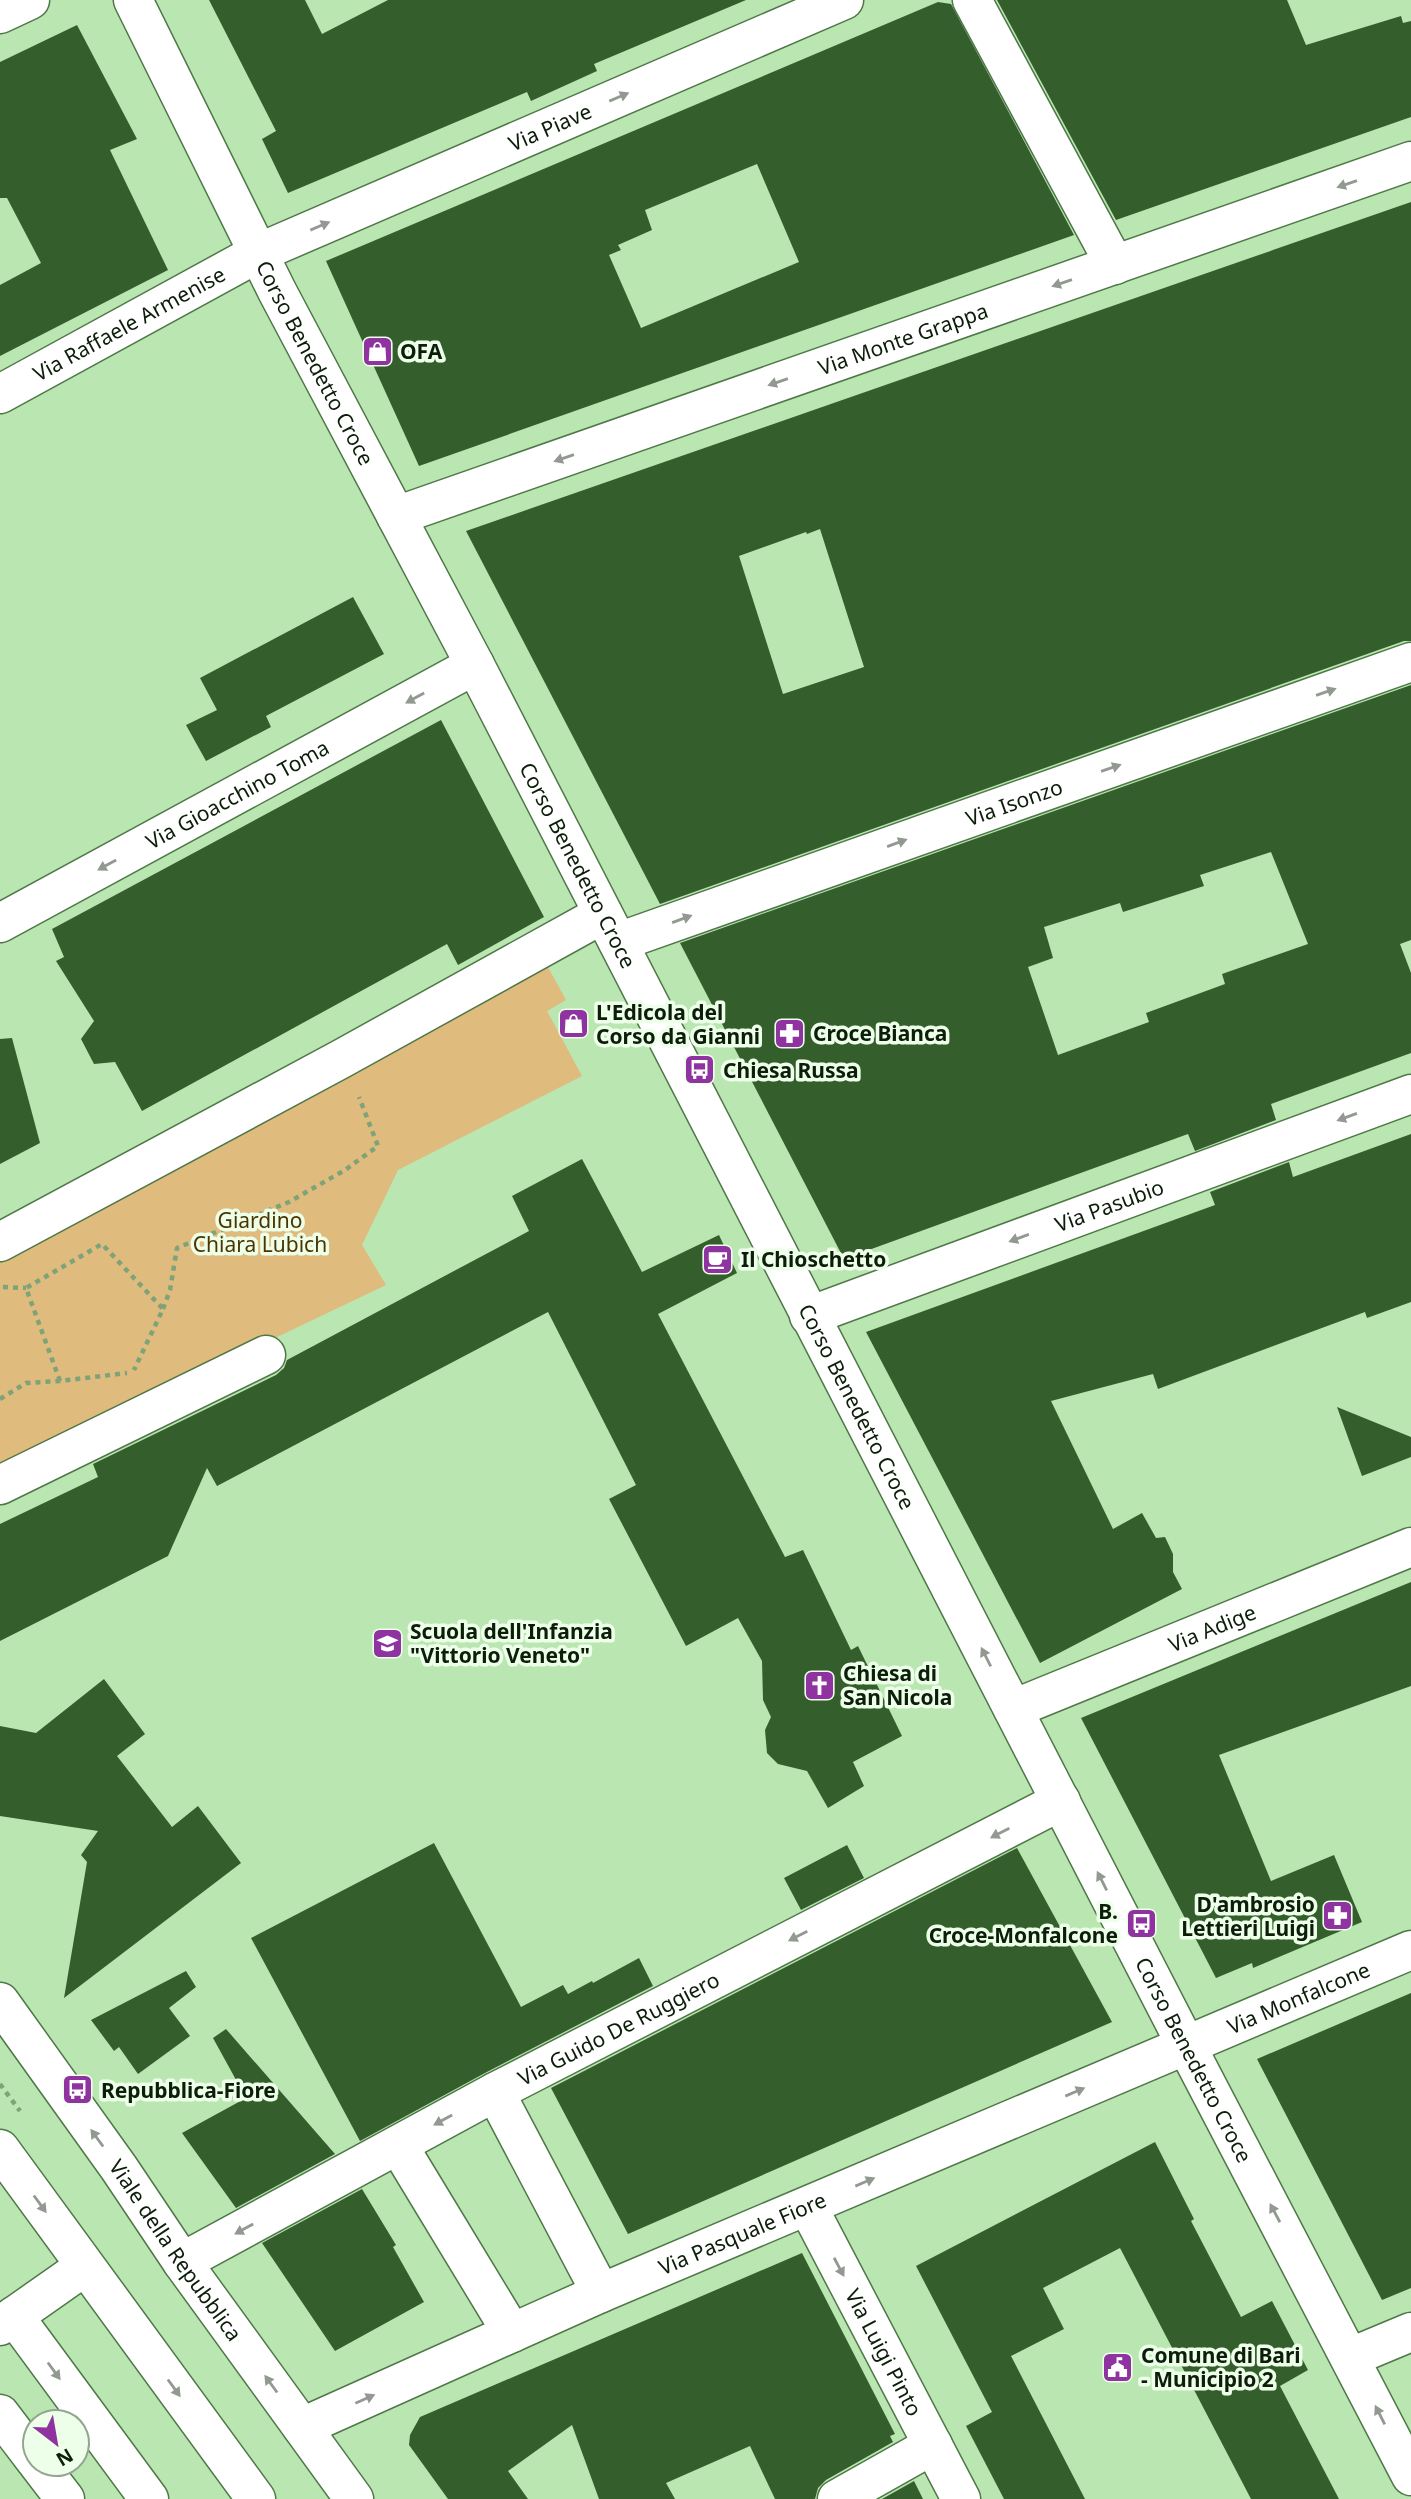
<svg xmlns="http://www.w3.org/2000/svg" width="1411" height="2499" viewBox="0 0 1411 2499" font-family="'Noto Sans',sans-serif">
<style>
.green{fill:#dfbb7d}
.building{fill:#345f2d;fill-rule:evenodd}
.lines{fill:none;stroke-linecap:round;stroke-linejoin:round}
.street-casing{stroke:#4f7748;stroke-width:41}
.secondary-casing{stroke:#4f7748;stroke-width:41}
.path{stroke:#7fa379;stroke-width:4.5;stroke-dasharray:5 5;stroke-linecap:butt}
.street{stroke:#fff;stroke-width:38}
.secondary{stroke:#fff;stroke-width:38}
.oneway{fill:#929991}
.labels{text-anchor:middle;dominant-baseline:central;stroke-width:7;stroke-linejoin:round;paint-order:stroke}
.street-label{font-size:21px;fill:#0c1d0a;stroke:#edffe9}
.poi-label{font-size:21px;font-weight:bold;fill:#0c1d0a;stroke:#edffe9;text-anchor:start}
.park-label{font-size:21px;fill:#4c3400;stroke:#edffe9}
</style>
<rect width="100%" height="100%" fill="#b9e6b1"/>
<path class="green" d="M544,960L566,1000L547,1011L582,1076L398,1170L362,1245L386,1285L0,1469V1257Z"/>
<path class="building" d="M209,0H305L322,34L388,0H746L594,64L597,71L531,101L527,92L288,193L262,139L276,131Z
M997,0H1287L1306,45L1401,16L1403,23L1411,21V117L1116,220Z
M938,2L951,4L1074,235L419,466L326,261ZM757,164L799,262L641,328L609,255L621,250L618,245L652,230L645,210Z
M77,25L137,139L110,150L168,270L0,356V285L41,263L7,198H0V62Z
M1411,202V641H1404L660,904L466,531ZM820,529L864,667L783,694L739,556L806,532L807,534Z
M353,597L384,654L266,716L271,727L206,761L186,725L217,710L200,678Z
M1411,685V940L1400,944L1411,973V1053L1271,1104L1276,1120L1195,1151L1188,1134L844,1259L680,943ZM1271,852L1308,944L1222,974L1225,984L1146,1013L1149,1022L1058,1055L1028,967L1053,958L1044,927L1120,903L1123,912L1204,886L1200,875Z
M441,720L544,917L458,965L447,944L142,1111L115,1062L94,1064L81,1039L94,1021L56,961L64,957L52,929Z
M12,1038L40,1143L0,1164V1039Z
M1411,1134V1302L1367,1318L1365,1312L1158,1389L1153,1374L1051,1401L1113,1529L1142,1513L1156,1538L1165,1537L1173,1554V1572L1182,1589L1040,1663L866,1332L1215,1205L1210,1192L1289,1162L1293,1177Z
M582,1159L642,1272L719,1235L737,1273L658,1314L785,1557L803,1550L851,1650L858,1646L902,1736L853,1762L864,1786L828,1808L807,1771L778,1764L767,1753L765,1730L771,1717L763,1700L762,1661L738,1618L686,1646L609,1499L636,1485L548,1312L217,1486L207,1468L168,1556L0,1641V1524L98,1477L93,1464L276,1375L284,1368L287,1360L529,1231L512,1196Z
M1337,1407L1411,1437V1457L1362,1476Z
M1411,1582V1686L1219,1755L1271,1881L1334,1855L1362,1922L1253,1968L1252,1963L1216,1978L1081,1718Z
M104,1679L145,1734L117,1756L172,1827L198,1806L241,1863L64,1998L87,1862L81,1855L98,1831L0,1816V1726L36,1733Z
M434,1843L521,2007L563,1985L568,1994L592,1981L593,1983L639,1958L653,1986L485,2073L360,2141L251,1938Z
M847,1845L864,1878L801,1910L784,1878Z
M1017,1848L1112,2022L628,2234L551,2088Z
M186,1971L196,1987L169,2008L190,2036L138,2074L119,2047L114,2051L91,2020Z
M1411,1993V2288L1382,2300L1257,2059Z
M226,2029L335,2154L236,2208L182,2133L246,2098L213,2038Z
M1155,2142L1194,2219L1191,2221L1241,2317L1272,2301L1308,2370L1280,2386L1339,2499H1251L1120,2248L1043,2288L1064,2329L1011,2356L1085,2499H1004L966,2426L992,2412L916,2266Z
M362,2189L396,2245L393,2247L424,2302L335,2351L262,2243Z
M802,2253L895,2434L890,2436L893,2442L826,2480L818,2488L815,2499H775L750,2446L666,2483L675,2499H599L572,2425L508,2471L528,2499H448L409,2445L410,2435L420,2417Z
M914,2481L923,2499H882Z"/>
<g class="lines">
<defs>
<g id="street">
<path id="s1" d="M133,0L277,291L475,665L1186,2045L1411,2476"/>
<path d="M972,0L1115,265"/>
<path d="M0,14L30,0"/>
<path id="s2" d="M0,394L258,253L844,0"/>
<path id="s3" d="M396,516L1411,161"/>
<path id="s4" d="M0,923L475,665"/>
<path id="s5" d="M618,942L1411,662"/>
<path d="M0,1242L341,1059L603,914"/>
<path id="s6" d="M809,1316L1411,1094"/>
<path d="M0,1485L266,1355"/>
<path id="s7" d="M1013,1709L1411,1547"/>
<path d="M495,2092L601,2293"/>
<path d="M398,2145L512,2333"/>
<path id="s8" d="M808,2207L961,2499"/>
<path id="s9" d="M182,2262L495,2092L1061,1801"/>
<path d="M14,2316L149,2499"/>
<path d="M0,2326L84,2267"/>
<path d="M1351,2357L1411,2332"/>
<path d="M0,2414L35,2460"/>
<path id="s10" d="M302,2427L601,2293L1411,1950"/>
<path d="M38,2464L65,2499"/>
<path d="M837,2499L933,2445"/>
</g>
<g id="secondary">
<path id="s11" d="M0,2002L119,2168L182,2262L354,2499"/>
<path d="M0,2149L256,2499"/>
</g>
</defs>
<use href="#street" class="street-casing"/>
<use href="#secondary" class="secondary-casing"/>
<path class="path" d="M3,1287L26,1288
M163,1309L170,1290L177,1248L289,1202L345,1170L378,1146L359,1097
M60,1381L26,1288L102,1244L163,1309L134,1370
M0,1399L26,1383L60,1381L127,1373
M0,2084L20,2111"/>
<use href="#street" class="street"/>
<use href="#secondary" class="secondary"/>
</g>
<defs><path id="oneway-solid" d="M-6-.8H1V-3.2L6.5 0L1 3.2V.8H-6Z" transform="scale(1.75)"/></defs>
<g class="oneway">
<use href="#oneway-solid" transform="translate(619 97) rotate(-23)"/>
<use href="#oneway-solid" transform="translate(1347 184) rotate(161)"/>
<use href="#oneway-solid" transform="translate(320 226) rotate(-23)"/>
<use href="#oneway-solid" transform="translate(1062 283) rotate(161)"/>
<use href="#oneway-solid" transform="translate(778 382) rotate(161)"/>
<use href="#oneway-solid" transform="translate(564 458) rotate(161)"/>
<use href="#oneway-solid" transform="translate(1326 692) rotate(-19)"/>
<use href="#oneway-solid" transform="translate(415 698) rotate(151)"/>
<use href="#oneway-solid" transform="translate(1111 768) rotate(-19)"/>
<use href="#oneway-solid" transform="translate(897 843) rotate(-20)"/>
<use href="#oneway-solid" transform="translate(107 865) rotate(151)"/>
<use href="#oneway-solid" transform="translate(682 919) rotate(-20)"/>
<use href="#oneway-solid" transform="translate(1347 1117) rotate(160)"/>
<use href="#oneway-solid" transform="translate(1019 1238) rotate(160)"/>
<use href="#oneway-solid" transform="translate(986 1657) rotate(-117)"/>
<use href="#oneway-solid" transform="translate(1000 1833) rotate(153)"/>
<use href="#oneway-solid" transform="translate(1102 1881) rotate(-117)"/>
<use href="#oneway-solid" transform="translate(798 1936) rotate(153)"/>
<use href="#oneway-solid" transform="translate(1075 2092) rotate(-23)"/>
<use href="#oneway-solid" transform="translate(443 2120) rotate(151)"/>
<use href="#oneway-solid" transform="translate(97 2138) rotate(-126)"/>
<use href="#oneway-solid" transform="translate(865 2182) rotate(-23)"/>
<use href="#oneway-solid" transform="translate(40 2204) rotate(54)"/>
<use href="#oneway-solid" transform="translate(1275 2213) rotate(-118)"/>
<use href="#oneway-solid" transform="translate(244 2229) rotate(151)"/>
<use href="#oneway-solid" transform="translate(839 2267) rotate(62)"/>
<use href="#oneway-solid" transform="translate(54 2371) rotate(54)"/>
<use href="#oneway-solid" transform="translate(271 2384) rotate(-126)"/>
<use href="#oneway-solid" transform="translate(174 2388) rotate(54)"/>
<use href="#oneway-solid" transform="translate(365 2399) rotate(-24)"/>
<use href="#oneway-solid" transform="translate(1380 2415) rotate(-117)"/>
</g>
<defs>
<symbol id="shop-square" viewBox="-11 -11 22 22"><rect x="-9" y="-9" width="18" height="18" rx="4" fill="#8e339f" stroke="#edffe9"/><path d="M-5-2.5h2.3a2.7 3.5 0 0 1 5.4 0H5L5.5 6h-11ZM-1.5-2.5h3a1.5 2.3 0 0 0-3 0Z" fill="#fff"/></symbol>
<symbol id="pharmacy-square" viewBox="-11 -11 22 22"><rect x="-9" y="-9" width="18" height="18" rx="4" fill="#8e339f" stroke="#edffe9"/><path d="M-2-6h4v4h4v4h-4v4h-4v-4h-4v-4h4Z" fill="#fff"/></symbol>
<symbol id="bus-square" viewBox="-11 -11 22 22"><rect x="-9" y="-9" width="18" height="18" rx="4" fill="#8e339f" stroke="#edffe9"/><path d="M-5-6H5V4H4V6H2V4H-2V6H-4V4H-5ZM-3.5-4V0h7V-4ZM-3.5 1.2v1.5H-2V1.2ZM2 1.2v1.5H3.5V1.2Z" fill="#fff"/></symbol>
<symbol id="cafe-square" viewBox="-11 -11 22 22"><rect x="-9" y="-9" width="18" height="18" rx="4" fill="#8e339f" stroke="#edffe9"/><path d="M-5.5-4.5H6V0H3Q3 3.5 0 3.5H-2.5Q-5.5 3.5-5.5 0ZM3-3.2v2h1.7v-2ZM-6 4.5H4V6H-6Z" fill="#fff"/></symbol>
<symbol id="school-square" viewBox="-11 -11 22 22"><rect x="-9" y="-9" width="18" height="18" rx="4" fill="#8e339f" stroke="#edffe9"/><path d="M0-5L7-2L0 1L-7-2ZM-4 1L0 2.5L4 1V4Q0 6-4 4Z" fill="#fff"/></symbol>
<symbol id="church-square" viewBox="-11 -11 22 22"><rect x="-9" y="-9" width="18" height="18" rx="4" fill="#8e339f" stroke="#edffe9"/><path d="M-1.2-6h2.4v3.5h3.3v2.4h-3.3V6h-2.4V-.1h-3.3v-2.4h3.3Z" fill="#fff"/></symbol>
<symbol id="civic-square" viewBox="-11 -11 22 22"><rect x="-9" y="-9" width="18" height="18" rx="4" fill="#8e339f" stroke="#edffe9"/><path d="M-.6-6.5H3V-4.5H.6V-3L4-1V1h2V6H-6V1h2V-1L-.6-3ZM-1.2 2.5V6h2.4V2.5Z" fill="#fff"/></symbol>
</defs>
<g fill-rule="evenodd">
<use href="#shop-square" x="360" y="334" width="35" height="35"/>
<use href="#shop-square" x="556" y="1006" width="35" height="35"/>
<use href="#pharmacy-square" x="772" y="1016" width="35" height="35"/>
<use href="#bus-square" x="682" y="1052" width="35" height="35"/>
<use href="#cafe-square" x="700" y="1242" width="35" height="35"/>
<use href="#school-square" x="370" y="1626" width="35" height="35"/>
<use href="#church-square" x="802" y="1668" width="35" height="35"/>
<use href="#pharmacy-square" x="1320" y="1898" width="35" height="35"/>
<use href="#bus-square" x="1124" y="1906" width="35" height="35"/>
<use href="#bus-square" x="60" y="2072" width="35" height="35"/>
<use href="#civic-square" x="1100" y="2350" width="35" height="35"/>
</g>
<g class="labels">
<g class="street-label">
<text stroke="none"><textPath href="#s2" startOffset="612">Via Piave</textPath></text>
<text stroke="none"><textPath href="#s2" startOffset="147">Via Raffaele Armenise</textPath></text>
<text stroke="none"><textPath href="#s3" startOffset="537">Via Monte Grappa</textPath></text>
<text stroke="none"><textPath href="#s1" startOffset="406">Corso Benedetto Croce</textPath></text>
<text stroke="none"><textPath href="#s4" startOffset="270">Via Gioacchino Toma</textPath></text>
<text stroke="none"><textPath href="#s5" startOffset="420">Via Isonzo</textPath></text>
<text stroke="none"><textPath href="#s1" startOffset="973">Corso Benedetto Croce</textPath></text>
<text stroke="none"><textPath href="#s6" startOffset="320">Via Pasubio</textPath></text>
<text stroke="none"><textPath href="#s1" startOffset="1582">Corso Benedetto Croce</textPath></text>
<text stroke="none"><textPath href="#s7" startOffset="215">Via Adige</textPath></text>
<text stroke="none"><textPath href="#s10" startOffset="1085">Via Monfalcone</textPath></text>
<text stroke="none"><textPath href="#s9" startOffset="495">Via Guido De Ruggiero</textPath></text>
<text stroke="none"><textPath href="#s1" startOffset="2317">Corso Benedetto Croce</textPath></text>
<text stroke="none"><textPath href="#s10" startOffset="481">Via Pasquale Fiore</textPath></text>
<text stroke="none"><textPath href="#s11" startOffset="304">Viale della Repubblica</textPath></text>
<text stroke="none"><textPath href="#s8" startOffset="164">Via Luigi Pinto</textPath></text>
</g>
<g class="poi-label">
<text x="400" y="351">OFA</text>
<text x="596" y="1012">L'Edicola del<tspan x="596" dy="24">Corso da Gianni</tspan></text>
<text x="813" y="1033">Croce Bianca</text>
<text x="723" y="1070">Chiesa Russa</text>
<text x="741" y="1259">Il Chioschetto</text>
<text x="410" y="1631">Scuola dell'Infanzia<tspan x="410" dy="24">"Vittorio Veneto"</tspan></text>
<text x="843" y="1673">Chiesa di<tspan x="843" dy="24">San Nicola</tspan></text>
<text x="1315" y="1904" text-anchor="end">D'ambrosio<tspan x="1315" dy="24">Lettieri Luigi</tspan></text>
<text x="1118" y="1911" text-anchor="end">B.<tspan x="1118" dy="24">Croce-Monfalcone</tspan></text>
<text x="101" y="2090">Repubblica-Fiore</text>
<text x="1141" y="2355">Comune di Bari<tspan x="1141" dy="24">- Municipio 2</tspan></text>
</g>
<g class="park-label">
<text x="260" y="1220">Giardino<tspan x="260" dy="24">Chiara Lubich</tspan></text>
</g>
</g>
<g transform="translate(56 2443) rotate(149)"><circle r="33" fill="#edffe9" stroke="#93a590" stroke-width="2"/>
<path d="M0-5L12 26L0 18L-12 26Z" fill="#8e339f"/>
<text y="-10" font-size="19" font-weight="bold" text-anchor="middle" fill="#0c1d0a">N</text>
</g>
</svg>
